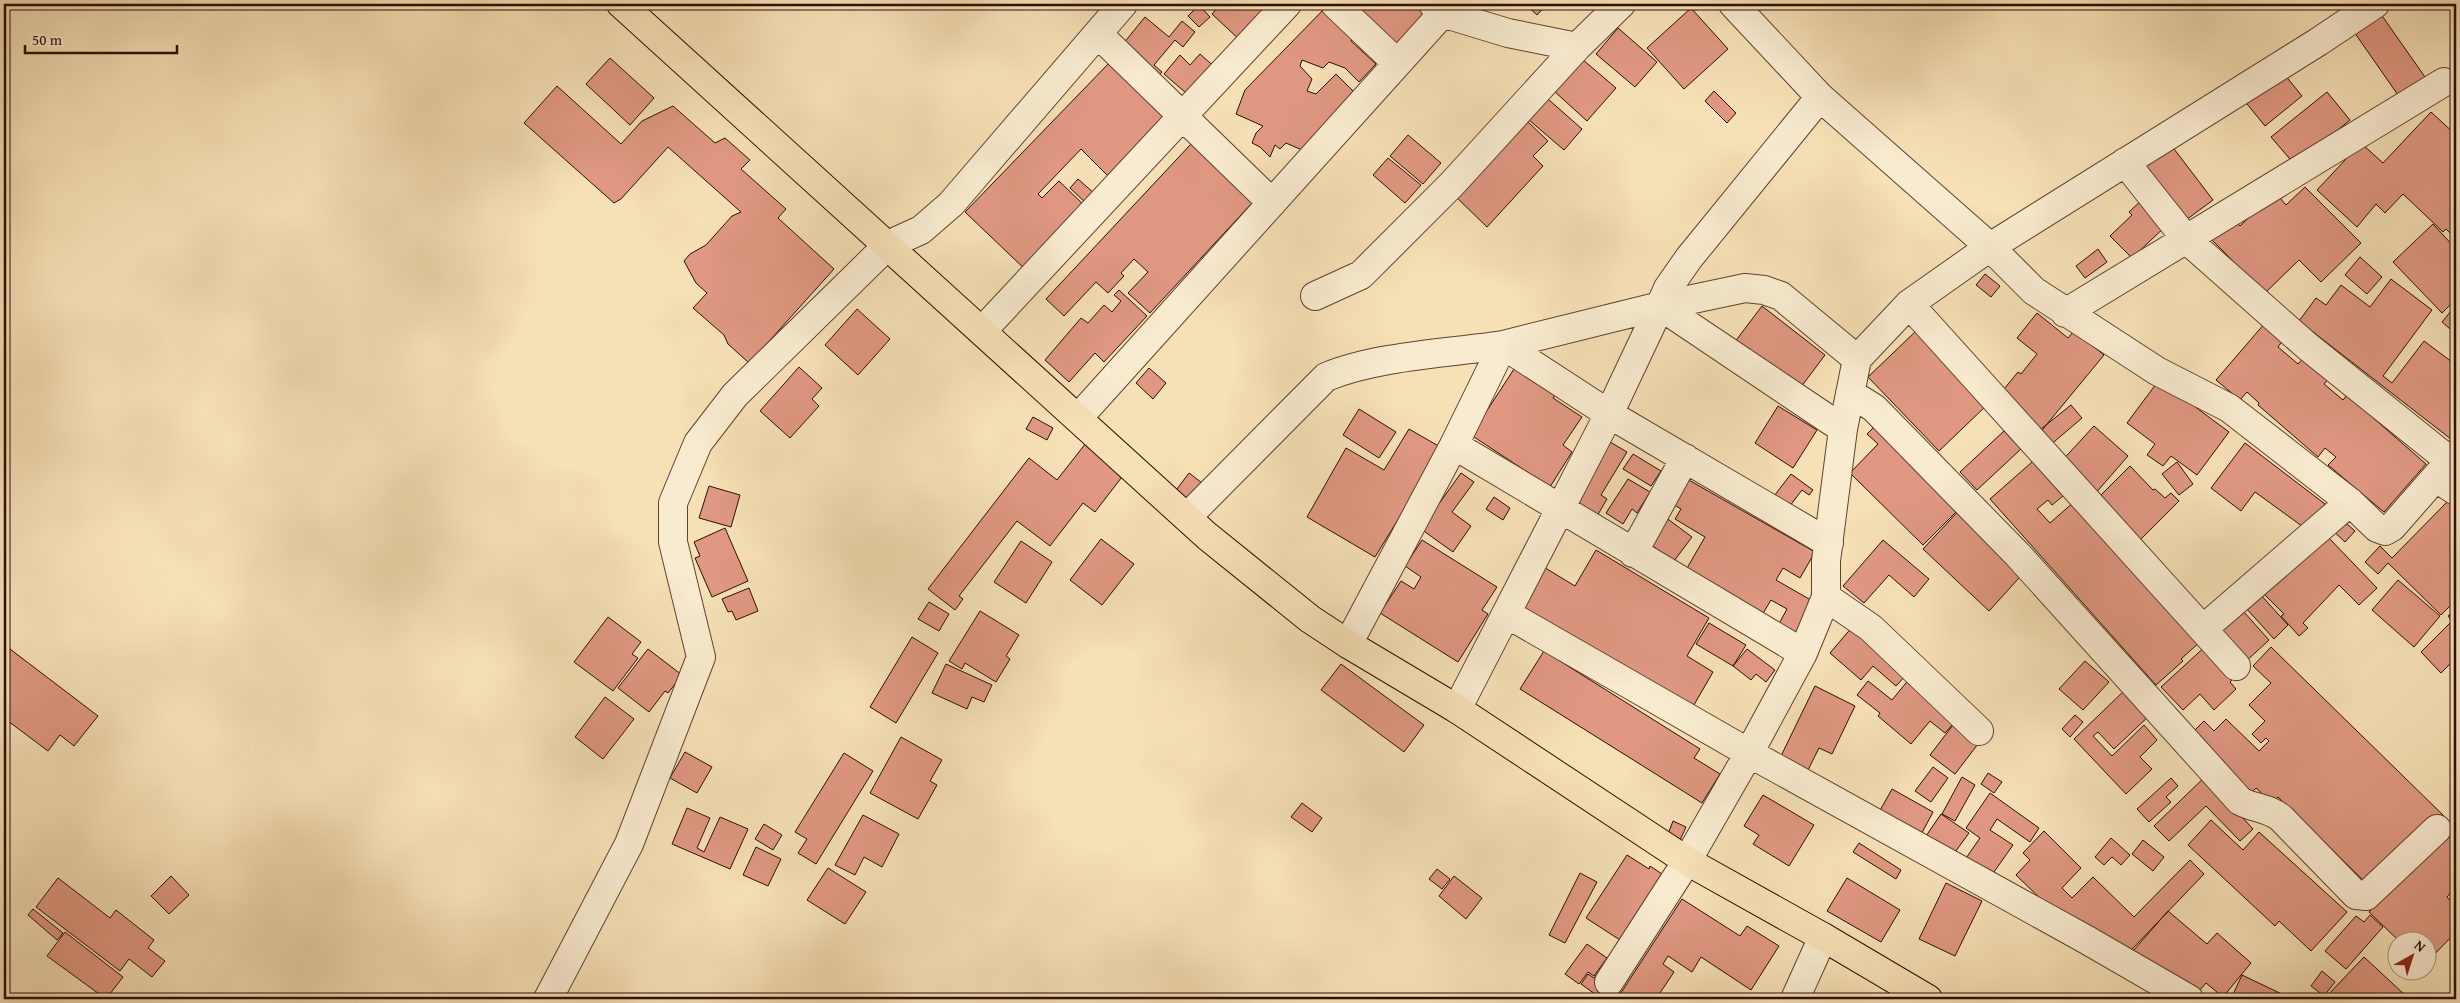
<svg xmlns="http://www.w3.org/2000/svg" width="2460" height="1003" viewBox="0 0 2460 1003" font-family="'Gentium Book Plus',serif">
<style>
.building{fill:#e09882;stroke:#2b0f00}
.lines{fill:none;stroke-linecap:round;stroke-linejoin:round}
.minor-casing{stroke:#5e432e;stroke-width:30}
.major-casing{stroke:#2b0f00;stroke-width:30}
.minor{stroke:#f9ebd0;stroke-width:28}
.major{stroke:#f6e0b6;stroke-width:28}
</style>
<rect width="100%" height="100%" fill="#f6e0b6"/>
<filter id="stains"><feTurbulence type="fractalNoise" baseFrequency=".004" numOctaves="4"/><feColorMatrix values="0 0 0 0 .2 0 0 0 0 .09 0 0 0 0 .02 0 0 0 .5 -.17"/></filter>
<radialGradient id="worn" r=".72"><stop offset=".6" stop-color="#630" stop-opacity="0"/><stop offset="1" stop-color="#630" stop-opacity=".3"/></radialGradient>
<path class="building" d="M1221,4H1283L1243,43L1212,14Z
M1341,4H1413L1426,16L1390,55Z
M1525,4H1547L1537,15Z
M1199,5L1210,17L1199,27L1188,16Z
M1326,7L1353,34L1351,41L1376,64L1359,82L1345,68L1329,62L1323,68L1302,60L1300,66L1312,79L1307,91L1316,94L1336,74L1356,94L1302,150L1286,143L1280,149L1275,145L1270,157L1260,147L1252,143L1256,133L1263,126L1236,114L1245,90Z
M1691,8L1728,49L1684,89L1647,48Z
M2378,10L2425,77L2398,95L2352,29Z
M1145,17L1169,37L1182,21L1195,32L1183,47L1175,40L1154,65L1162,72L1155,80L1118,50Z
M1618,28L1657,62L1635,87L1596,54Z
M1200,54L1218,70L1193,99L1164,74L1180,55L1190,65Z
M610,58L654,98L630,125L586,84Z
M1582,59L1616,88L1587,121L1554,91Z
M1109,63L1171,122L1113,181L1081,149L1038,194L1042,198L1059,181L1088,209L1031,275L965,212Z
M2280,69L2302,96L2265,126L2243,99Z
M557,86L621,144L642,121L673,106L715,143L725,138L750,160L741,169L786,209L778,218L834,269L753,359L748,362L728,344L724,335L693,308L707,293L696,283L684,261L690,254L706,245L732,216L741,212L668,147L621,199L614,203L524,123Z
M1714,91L1736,113L1727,123L1705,101Z
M2327,92L2350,120L2295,165L2271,137Z
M1548,99L1582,129L1564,150L1529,120Z
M2431,112L2456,135V239L2446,229L2443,232L2403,194L2385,213L2376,204L2357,227L2317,190L2361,143L2383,163Z
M1527,121L1548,141L1533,156L1543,166L1487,227L1453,194Z
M1408,135L1441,163L1423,184L1390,156Z
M2168,141L2213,200L2186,220L2142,160Z
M1191,144L1253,202L1150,313L1128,293L1148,272L1134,259L1121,273L1124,276L1108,293L1096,282L1064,316L1046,299Z
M1388,158L1421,185L1405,203L1373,175Z
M1078,179L1096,195L1088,205L1070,188Z
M2305,187L2361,243L2321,282L2299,260L2265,293L2208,236L2229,215L2240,226L2275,192L2286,205Z
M2145,197L2169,223L2132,258L2110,236L2132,215L2129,212Z
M2433,224L2456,249V299L2442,313L2393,262Z
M2098,249L2107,262L2085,278L2076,266Z
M2360,257L2382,277L2367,294L2345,275Z
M1985,274L2000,286L1991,297L1976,285Z
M2391,279L2432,310L2383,376L2392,383L2424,341L2456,365V443L2299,321L2316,298L2326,305L2341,285L2370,307Z
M1119,290L1147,316L1104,362L1095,353L1069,382L1045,360L1081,318L1088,323L1104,305L1112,312L1121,301L1114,295Z
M2456,305V334L2442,322Z
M1762,306L1825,355L1798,391L1734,343Z
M857,309L890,339L858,375L825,345Z
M2037,313L2068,338L2074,331L2104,355L2038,435L1995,400L2018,372L2021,374L2037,354L2017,338Z
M2265,323L2284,339L2278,347L2298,364L2306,355L2331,376L2324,384L2343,400L2347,395L2426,464L2384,512L2328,465L2336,457L2325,448L2318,457L2258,405L2259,403L2247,392L2240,400L2216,380Z
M1917,330L1988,404L1939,451L1868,377Z
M1516,366L1557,393L1553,398L1582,417L1563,445L1572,452L1550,487L1471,435Z
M799,367L822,388L812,399L819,406L790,438L760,411Z
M1149,368L1166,383L1153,399L1136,383Z
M2159,380L2229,432L2197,475L2171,456L2163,466L2147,455L2155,444L2127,423Z
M2071,405L2082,418L2048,447L2036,433Z
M1778,406L1817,430L1793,468L1755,443Z
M1359,409L1396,432L1379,458L1343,435Z
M1033,417L1053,428L1047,440L1026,429Z
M1879,422L1963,505L1923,545L1850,473L1878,444L1867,434Z
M2094,426L2128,456L2094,495L2059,464Z
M1409,429L1442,448L1375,557L1307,517L1346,448L1384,470Z
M2004,431L2021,449L1977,490L1960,472Z
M1600,436L1627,452L1601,495L1607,499L1593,523L1566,507Z
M1086,443L1125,473L1095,512L1083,503L1050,546L1017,521L959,596L963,599L955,610L928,589L1029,458L1057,480Z
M2245,443L2325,504L2306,529L2255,492L2241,511L2211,488Z
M1633,454L1661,471L1651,486L1623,469Z
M2040,455L2055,471L2047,478L2063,496L2052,505L2048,500L2037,509L2050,523L2075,501L2201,641L2181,659L2183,661L2156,685L1990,499Z
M2177,462L2193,484L2179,495L2162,474Z
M2130,466L2153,490L2155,489L2165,498L2171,493L2179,501L2136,544L2094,502Z
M1189,473L1206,486L1191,505L1174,493Z
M1461,473L1474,482L1452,512L1471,526L1453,552L1421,529Z
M1791,474L1813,490L1809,495L1802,490L1786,511L1771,500Z
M1680,475L1815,552L1800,578L1783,568L1776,580L1816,603L1794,642L1775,631L1787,609L1771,600L1759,620L1683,575L1705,537L1675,519L1681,509L1666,500Z
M1628,479L1650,492L1637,513L1632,509L1623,524L1606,513Z
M709,486L740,495L731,527L699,518Z
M1494,497L1510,508L1503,520L1486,509Z
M2448,501L2456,510V591L2451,597L2455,601L2441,615L2388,563L2378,574L2365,562L2380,546L2392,558Z
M1963,506L2029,567L1989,611L1923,549Z
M1665,517L1692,537L1674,561L1647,542Z
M2340,518L2355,531L2345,542L2331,529Z
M725,528L748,581L712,597L695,558L700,556L694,542Z
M2326,535L2377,588L2359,605L2339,585L2303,623L2308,628L2299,636L2281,616L2284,614L2264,594Z
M1101,539L1134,564L1102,605L1070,580Z
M1422,540L1497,587L1482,610L1488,614L1458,662L1380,613L1401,581L1414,589L1421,577L1405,566Z
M1883,540L1929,579L1914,597L1889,575L1864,603L1843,586Z
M1021,541L1052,562L1026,603L994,582Z
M1596,550L1709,618L1687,656L1713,672L1691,710L1517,607L1542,566L1575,586Z
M2398,580L2440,616L2414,647L2372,610Z
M749,588L758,611L736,620L732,611L728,612L722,599Z
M2260,594L2288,625L2274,639L2245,607Z
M929,602L949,614L939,631L918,619Z
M2456,608V658L2441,673L2421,652L2452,621L2448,616Z
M980,611L1019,635L1006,656L1010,659L996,682L965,663L962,669L949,661Z
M2243,611L2269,640L2243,664L2217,634Z
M608,617L641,642L632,654L638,658L613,691L574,662Z
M1709,623L1746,645L1733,666L1696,644Z
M1853,626L1908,673L1896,686L1873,666L1861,680L1830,653Z
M912,637L938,653L896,723L870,707Z
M2208,644L2237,675L2230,682L2236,689L2214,710L2200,694L2183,710L2161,687Z
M6,646L98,716L74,746L60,735L48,751L4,718V650Z
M2271,647L2444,816L2422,838L2367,884L2278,797L2272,803L2256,788L2250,794L2189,736L2204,721L2214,731L2226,719L2259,751L2269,741L2266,738L2261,743L2252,734L2265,721L2249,705L2271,683L2253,666Z
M648,649L682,675L668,693L665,691L649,712L618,688Z
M1747,649L1775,670L1766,682L1756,674L1751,680L1733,666Z
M1544,651L1700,749L1694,758L1720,774L1702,803L1520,689Z
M2085,661L2109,682L2083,710L2059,689Z
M946,664L992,685L984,702L972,697L967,709L932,693Z
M1341,664L1424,725L1404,752L1321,690Z
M1915,672L1954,723L1945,733L1930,721L1911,744L1878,716L1880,713L1857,695L1868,681L1892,700Z
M1815,686L1855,706L1832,754L1819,748L1808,770L1781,756Z
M2127,688L2151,714L2114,749L2098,732L2093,736L2112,756L2144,725L2157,740L2140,757L2152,769L2126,794L2074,739Z
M605,697L634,719L603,759L575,737Z
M2075,715L2083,722L2070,737L2062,729Z
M1953,725L1978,744L1955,774L1930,755Z
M901,737L942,760L930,781L937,785L918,819L870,793Z
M685,752L712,767L697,793L670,778Z
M844,753L873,771L816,864L798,853L807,839L795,832Z
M1933,767L1948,778L1931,802L1915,791Z
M1988,773L2002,782L1994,793L1981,784Z
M2209,773L2232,806L2253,829L2240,841L2206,806L2169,841L2154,826Z
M1962,777L1975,785L1955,821L1942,814Z
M2171,778L2178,786L2166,797L2171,802L2149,822L2137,809Z
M1892,789L1933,812L1916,844L1874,821Z
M1990,793L2039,828L2030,842L1997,819L1990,830L2013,845L1989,879L1964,861L1980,838L1966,828Z
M1763,795L1814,825L1789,866L1753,844L1759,835L1744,826Z
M1302,803L1322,818L1312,832L1291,817Z
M687,808L710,818L697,848L704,852L720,817L748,829L730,869L672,844Z
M1941,814L1969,833L1953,855L1926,836Z
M863,815L899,834L882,867L864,857L855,875L835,865Z
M2211,820L2243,850L2259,832L2347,912L2311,951L2279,921L2275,926L2188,845Z
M1673,821L1686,827L1680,840L1668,834Z
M764,824L782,835L773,850L755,839Z
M2448,830L2456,838V887L2447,897L2456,907V923L2453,926L2456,932L2428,961V940H2398L2369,912Z
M2044,831L2081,868L2062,888L2072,898L2093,877L2134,917L2190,860L2204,874L2113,969L2016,875L2030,860L2023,853Z
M2111,838L2130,855L2121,865L2112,857L2104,865L2095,857Z
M2143,840L2164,857L2153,871L2132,854Z
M1859,843L1901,870L1896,879L1853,852Z
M756,847L781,859L768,886L743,875Z
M1627,855L1649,869L1650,866L1680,886L1637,951L1586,918Z
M828,868L866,892L845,924L807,900Z
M1437,869L1450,879L1442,889L1429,879Z
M1580,873L1597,882L1565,943L1549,935Z
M171,876L189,895L169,914L151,896Z
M1454,876L1482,898L1466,919L1439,896Z
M58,878L110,918L116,910L154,940L148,948L165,961L152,977L129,959L120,971L36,907Z
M1847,878L1900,910L1881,942L1827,911Z
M1946,883L1982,901L1955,956L1919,939Z
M1682,899L1740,936L1747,926L1779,946L1751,990L1701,957L1692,972L1668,956L1663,964L1674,972L1656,999H1617Z
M33,909L63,933L57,940L28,915Z
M2168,911L2207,944L2217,933L2251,963L2223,997L2206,983L2192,999L2133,951Z
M2370,915L2383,927L2346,969L2325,951L2356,916L2364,922Z
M65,932L123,977L106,999L47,956Z
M1587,944L1607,958L1594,976L1588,972L1579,984L1565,974Z
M1610,957L1626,969L1602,999L1581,984L1588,974L1594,978Z
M2364,957L2406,996L2403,999H2360L2356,995L2352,999H2324Z
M2322,971L2335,982L2324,996L2311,986Z
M2242,975L2288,997V999H2231Z"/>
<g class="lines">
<defs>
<path id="minor" d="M1335,4L1397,63
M1433,4L1442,13L1508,33L1577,47
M1733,4L1820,97L1990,247L2034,291L2157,371L2229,408L2350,502L2377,528L2385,531L2392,527L2456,454
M1098,34L1272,203
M2125,162L2186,239L2307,346L2450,461
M1315,296L1361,275L1452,184L1577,47L1621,4
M1909,304L2236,666
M1660,306L1668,288L1689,258L1820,97
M2065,313L2444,82
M982,331L1287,4
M1850,393L1874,408L2018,555L2240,801C2255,809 2267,807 2281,818L2356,895L2366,896L2437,829
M1078,418L1451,4
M1454,445L1803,653
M2436,478L2456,491
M1187,517L1326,377C1376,356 1449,353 1503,345L1609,414L1829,543
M1633,553L1685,458
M1826,597L1871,628L1979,731
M1507,614L1749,753L2087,940L2189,999
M2203,629L2350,502
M1348,644L1454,445L1503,345L1660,306L1745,288L1764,290L1781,296L1857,359
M1457,709L1609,414L1660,306L1843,429
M1609,982L1687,861L1749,753L1803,653L1826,597V561L1843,429L1857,359L1909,304L1990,247L2318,42L2375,4
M548,999L629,844L701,657L673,542V503L698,443L735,395L888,245L921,230L951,204L1123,4
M1795,999L1823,937"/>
<path id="major" d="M621,4L1207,536L1310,619L1348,644L1457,709L1687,861L1823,937L1928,999"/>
</defs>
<use href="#minor" class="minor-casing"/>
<use href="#major" class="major-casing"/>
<use href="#minor" class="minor"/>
<use href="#major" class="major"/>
</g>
<rect width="2460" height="1003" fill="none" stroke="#f6e0b6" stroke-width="20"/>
<rect x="5" y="5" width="2450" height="993" fill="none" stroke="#2b0f00" stroke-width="2.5"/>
<rect x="10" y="10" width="2440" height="983" fill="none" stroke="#2b0f00"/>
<g transform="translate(2412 956) rotate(39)"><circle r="24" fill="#f9ebd0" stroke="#a7937d"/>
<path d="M0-4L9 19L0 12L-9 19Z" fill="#8f2418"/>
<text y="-8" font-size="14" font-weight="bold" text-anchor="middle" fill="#2b0f00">N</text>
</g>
<path d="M25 45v8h152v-8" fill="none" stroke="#2b0f00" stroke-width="2.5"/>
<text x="32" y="45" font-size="15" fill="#2b0f00" stroke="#f9ebd0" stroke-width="4" paint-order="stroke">50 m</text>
<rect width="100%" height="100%" filter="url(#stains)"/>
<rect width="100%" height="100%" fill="url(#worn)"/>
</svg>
